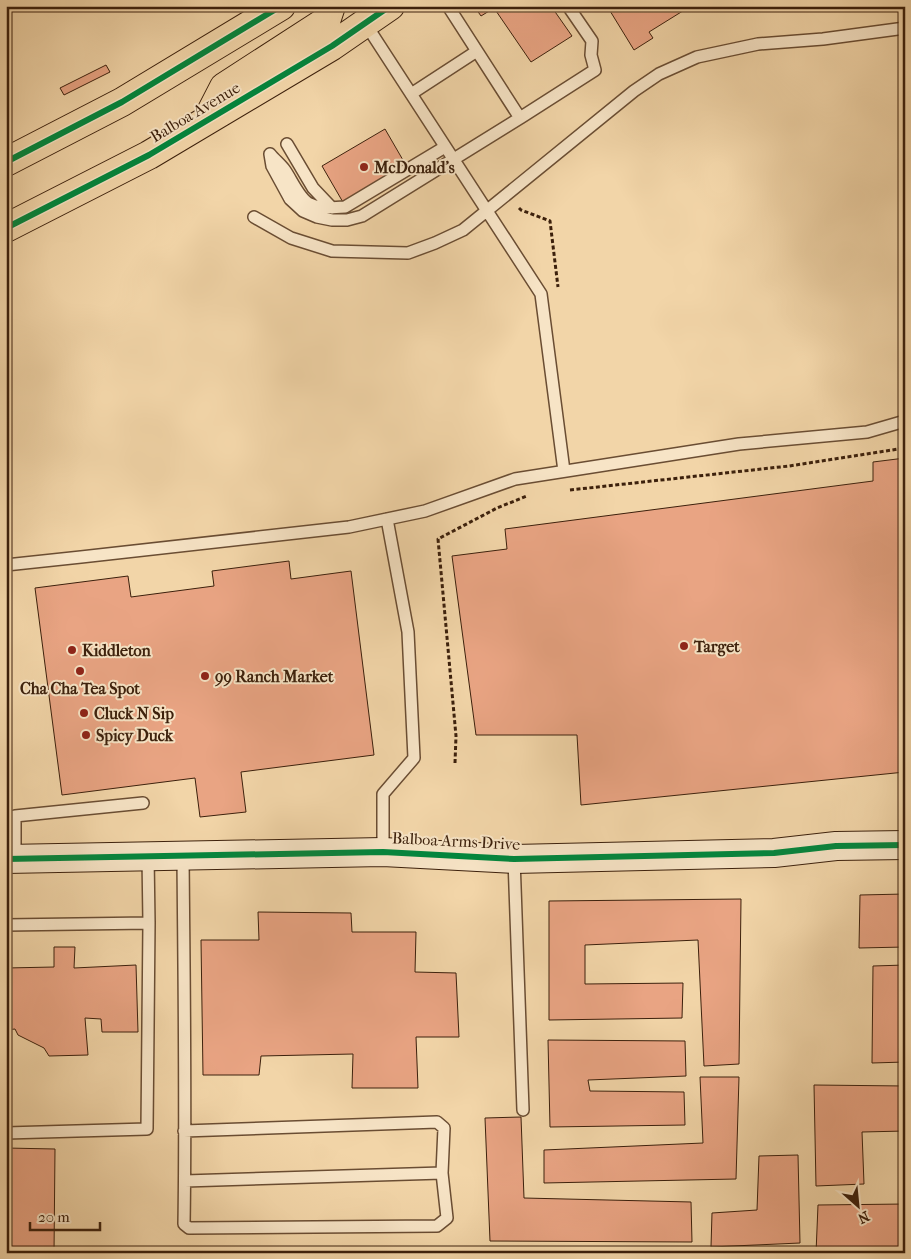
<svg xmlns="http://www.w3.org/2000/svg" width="911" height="1259" viewBox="0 0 911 1259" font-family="'IM FELL French Canon',serif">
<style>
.building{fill:#e9a483;stroke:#3c200c}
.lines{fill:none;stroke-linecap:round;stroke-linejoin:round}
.lane-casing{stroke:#6a4d33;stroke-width:14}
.secondary-casing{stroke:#3c200c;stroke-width:30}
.primary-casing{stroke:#3c200c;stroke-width:30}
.path{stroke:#3c200c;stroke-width:3;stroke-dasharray:4 2.5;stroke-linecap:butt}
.lane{stroke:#f7e4c6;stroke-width:11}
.secondary{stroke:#f7e4c6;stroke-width:28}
.primary{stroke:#f2d5a8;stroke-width:28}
.cycleway-casing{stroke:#f7e4c6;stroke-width:9}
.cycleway{stroke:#00873e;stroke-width:6}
.poi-dot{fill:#8f2418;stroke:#f7e4c6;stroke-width:2}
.labels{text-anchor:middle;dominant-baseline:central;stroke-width:4;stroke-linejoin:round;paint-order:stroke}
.street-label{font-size:16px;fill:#3c200c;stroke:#f7e4c6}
.poi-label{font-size:16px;font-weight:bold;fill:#3c200c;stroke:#f7e4c6;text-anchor:start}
</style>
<rect width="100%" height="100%" fill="#f2d5a8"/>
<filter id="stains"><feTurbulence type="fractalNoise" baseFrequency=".004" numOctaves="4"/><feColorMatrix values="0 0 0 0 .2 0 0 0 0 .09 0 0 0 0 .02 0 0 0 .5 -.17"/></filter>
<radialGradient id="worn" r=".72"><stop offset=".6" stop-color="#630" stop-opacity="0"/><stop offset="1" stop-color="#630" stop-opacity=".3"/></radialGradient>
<path class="building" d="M474,6H551L572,36L531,62L494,8L481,16Z
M607,6H684L686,9L649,32L653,38L634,50Z
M106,65L110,72L64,95L60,88Z
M385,129L407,167L344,204L322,166Z
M905,458V772L581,805L577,735H476L452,556L507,549L505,529L873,481V462Z
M289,561L291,579L351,571L374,755L241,772L246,812L200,817L195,778L62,795L35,588L128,576L131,597L214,586L212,571Z
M905,894V947L859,948L860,895Z
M741,899L739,1064L704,1066L698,940L585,945V984L683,983L682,1018L549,1020V901Z
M258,912L351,913L352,932H416L415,972L456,973L459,1037H416L418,1088H352L353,1054L261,1056L259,1075H203L201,940H259Z
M54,947H75L74,968L136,965L138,1032H102L101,1019L85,1018L88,1055L49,1056L44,1048L18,1035L15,1029L6,1030V968L54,967Z
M905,965V1062L872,1063L873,966Z
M548,1040L685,1041L686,1076L588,1080L590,1091L684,1092L685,1125L550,1127Z
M700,1077H739L736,1179L544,1183V1150L703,1143Z
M814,1085L905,1086V1131L862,1132L864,1184L816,1186Z
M521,1117L524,1198L691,1202L692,1242L490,1241L485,1118Z
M6,1148L55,1149L54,1253H6Z
M798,1155L800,1243L711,1247L712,1213L757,1210L759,1156Z
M905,1204V1253H816L818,1205Z"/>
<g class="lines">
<defs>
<path id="lane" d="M448,6L520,118L595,70L591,55L592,41L568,6
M365,23L541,294L564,471
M411,94L477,51
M287,144L313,188L332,208
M270,154L272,166L290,199L303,211L317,217L332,220H347L362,216L520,118
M270,154C274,159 280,164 284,169C291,178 299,199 310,204C320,209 333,208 345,207L445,147
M254,217L291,238L332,251L408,253L435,243L463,230L634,91L659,74L697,57L758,44L823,39L905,28
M6,565L81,557L349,527L425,511L515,479L739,444L867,432L905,421
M383,852V794L414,758L408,632L387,519
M183,856C184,979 186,1101 184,1224L189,1228L437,1226L447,1218L442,1173L444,1128L437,1122L184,1131
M15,858V816L143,803
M514,859L523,1110
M6,925L149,923
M6,1133L147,1129L149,923L148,856
M185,1181L442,1173"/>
<path id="secondary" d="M6,859L383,852L514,859L774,853L836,846L905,845"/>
<path id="primary" d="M207,120L224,87L326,21L331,6
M6,162L122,102L281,6
M6,228L149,155L332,46L390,6"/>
</defs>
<use href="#lane" class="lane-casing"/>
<use href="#secondary" class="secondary-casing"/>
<use href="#primary" class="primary-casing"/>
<path class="path" d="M519,208L521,210L550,221L558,287
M570,490L789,466L905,448
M455,763L456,736L438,539L497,508L527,496"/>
<use href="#lane" class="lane"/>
<use href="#secondary" class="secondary"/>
<use href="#primary" class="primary"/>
<defs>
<path id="cycleway" d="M6,162L122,102L281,6
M6,228L149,155L332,46L390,6
M6,859L383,852L514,859L774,853L836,846L905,845"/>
</defs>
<use href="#cycleway" class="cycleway-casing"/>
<use href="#cycleway" class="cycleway"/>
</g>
<g class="poi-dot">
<circle cx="364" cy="167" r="5"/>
<circle cx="684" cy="646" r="5"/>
<circle cx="72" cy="650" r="5"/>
<circle cx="80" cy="671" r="5"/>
<circle cx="205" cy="676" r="5"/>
<circle cx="84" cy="713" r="5"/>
<circle cx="86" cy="735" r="5"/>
</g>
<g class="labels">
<g class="street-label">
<text transform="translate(195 112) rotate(-31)">Balboa Avenue</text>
<text transform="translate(456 841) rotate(3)">Balboa Arms Drive</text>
</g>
<g class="poi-label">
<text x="374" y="167">McDonald's</text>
<text x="694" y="646">Target</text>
<text x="82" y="650">Kiddleton</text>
<text x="215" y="676">99 Ranch Market</text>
<text x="80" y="688" text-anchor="middle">Cha Cha Tea Spot</text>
<text x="94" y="713">Cluck N Sip</text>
<text x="96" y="735">Spicy Duck</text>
</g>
</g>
<rect width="911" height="1259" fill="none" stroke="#f2d5a8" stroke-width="25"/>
<rect x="8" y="8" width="896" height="1244" fill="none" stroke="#3c200c" stroke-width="2.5"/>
<rect x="12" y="12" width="886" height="1234" fill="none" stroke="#3c200c"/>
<g transform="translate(858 1206) rotate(153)" stroke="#f7e4c6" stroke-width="4" paint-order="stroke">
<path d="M0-4L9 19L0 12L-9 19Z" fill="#3c200c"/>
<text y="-8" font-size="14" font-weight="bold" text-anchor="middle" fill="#3c200c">N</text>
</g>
<path d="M30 1222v8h70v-8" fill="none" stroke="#3c200c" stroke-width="2.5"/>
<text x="38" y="1222" font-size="15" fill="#3c200c" stroke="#f7e4c6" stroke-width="4" paint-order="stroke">20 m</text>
<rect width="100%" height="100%" filter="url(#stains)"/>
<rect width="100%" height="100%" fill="url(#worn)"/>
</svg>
